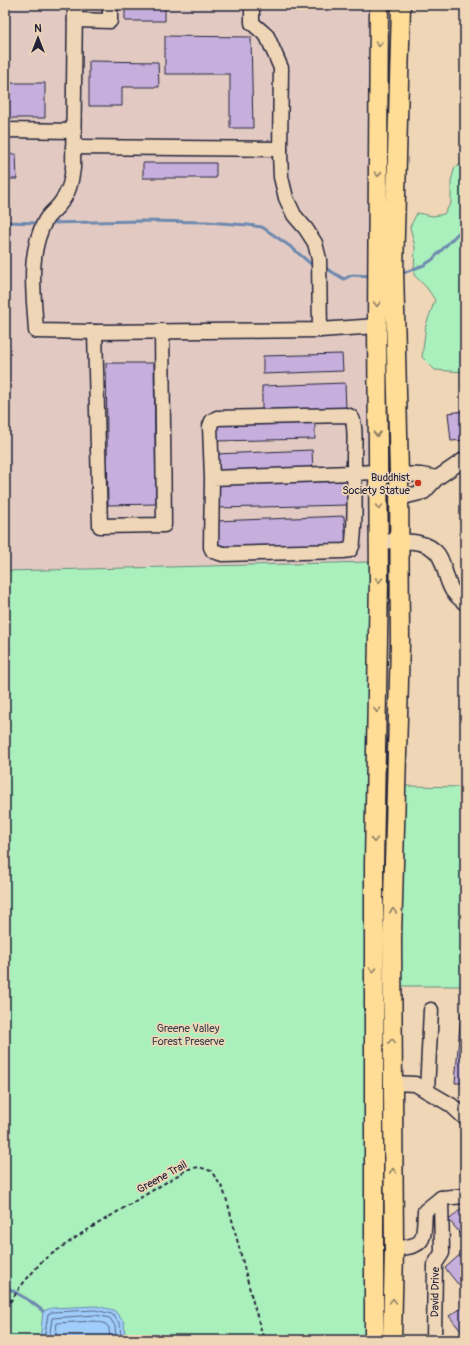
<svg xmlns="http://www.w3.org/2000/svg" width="470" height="1345" viewBox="0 0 470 1345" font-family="Pangolin,sans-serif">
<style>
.built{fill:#e2cac2}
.green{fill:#aaf0bc;stroke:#66897c}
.water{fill:#a0cdfa;stroke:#6e89ae}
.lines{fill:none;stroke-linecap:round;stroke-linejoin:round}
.shore{stroke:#546687;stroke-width:1}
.stream{stroke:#6e89ae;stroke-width:3}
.building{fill:#c7afdd;stroke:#22223b}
.minor-casing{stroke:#22223b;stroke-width:17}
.major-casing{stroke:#22223b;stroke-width:21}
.path{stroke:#22223b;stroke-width:2;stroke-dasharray:4 3;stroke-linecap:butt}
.minor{stroke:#eed6b6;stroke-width:14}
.major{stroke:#ffdd96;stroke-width:18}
.oneway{stroke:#908068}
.poi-dot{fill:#c8321e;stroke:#eed6b6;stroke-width:1.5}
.labels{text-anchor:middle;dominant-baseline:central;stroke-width:3.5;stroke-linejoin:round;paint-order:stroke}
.poi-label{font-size:11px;fill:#22223b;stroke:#eed6b6;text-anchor:end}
.park-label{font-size:11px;fill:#36414e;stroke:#eed6b6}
.street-label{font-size:11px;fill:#22223b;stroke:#eed6b6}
</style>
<rect width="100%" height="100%" fill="#eed6b6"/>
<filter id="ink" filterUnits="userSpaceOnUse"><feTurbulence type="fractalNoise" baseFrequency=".025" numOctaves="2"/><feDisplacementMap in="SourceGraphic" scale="8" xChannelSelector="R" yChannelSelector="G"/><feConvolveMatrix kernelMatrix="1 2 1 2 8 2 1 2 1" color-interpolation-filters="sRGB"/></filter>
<g filter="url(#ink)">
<path class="built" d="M5,5H374L372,562L5,571Z"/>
<path class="green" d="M465,164V372L435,370L422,357L426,325L435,300L427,288L414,275L415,247L410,227L417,213L433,216L444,214L451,203V181L455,167Z
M372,562L371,1340H5V571Z
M405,786L465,787V986H399Z"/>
<path class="water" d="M96,1306L114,1310L124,1322L125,1340H40L43,1311L52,1308Z"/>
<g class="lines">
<path class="shore" d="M44,1340L48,1314L52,1312L95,1310L112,1314L120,1324L121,1340
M49,1340L52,1318L95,1315L110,1318L115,1326L116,1340
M55,1340L57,1323L95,1321L106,1324L109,1328L110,1340"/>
<path class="stream" d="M5,222L40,223
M49,223L141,221L207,222L248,225L262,227L291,247L311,264
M327,269L344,279
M403,273L424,265L432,260L465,226
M344,279L352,275L372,276
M5,1286L30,1301L43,1311"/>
</g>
<path class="building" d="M125,5H165V21H125Z
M165,36L251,37L253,128H230V74H165Z
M5,59H8L9,83H45V118H5Z
M89,61L158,62L159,87H122V106H89Z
M5,154H16L17,179H5Z
M143,163H216V178H143Z
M342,354L343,371L263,374V356Z
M106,363H154L156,504L108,505Z
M345,383L346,409L262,411V386Z
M465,411V440L451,441L448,413Z
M315,423V439L215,441V425Z
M312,450L313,471L217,473L216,454Z
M347,481L348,505L217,508L216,484Z
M344,516L346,546L216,549V521Z
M461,1013L465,1014V1083H455Z
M465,1205V1239L449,1220Z
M463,1252L465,1254V1293L445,1268Z
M465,1306V1336L449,1316Z"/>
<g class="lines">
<defs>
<g id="minor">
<path d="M75,5L73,168C71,183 69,193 59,205C55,210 48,215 45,221C27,255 34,294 36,331L95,332L320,330L377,326"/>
<path d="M252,5V23L267,36L281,68L280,153L281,177L286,198L294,215L306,229L315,243L319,259L320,330"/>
<path d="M75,20L110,21V5"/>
<path d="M5,130L74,131"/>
<path d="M73,147L280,149"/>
<path d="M95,332L100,526L164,525L162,331"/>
<path d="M399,474L421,475L437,478L424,492L399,498"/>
<path d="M212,478L211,547L213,551L223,554L343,551L350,550C352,547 353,545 353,541C356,515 354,485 354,458C354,447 356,433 353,421C352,417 349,415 345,415L217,418L212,421L210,426L212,478C267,476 322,474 378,472"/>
<path d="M437,478L465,459"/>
<path d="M379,541C392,542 406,540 419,543C447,549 441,571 452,590C456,596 460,599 465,603"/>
<path d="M392,1083L415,1084L451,1105L465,1118"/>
<path d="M427,1091L431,1010"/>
<path d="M394,1249C427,1245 423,1242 425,1211L441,1198L465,1196"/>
<path id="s1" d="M434,1340L435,1264L442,1253L441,1198"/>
</g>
<path id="major" d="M374,1340V864L379,578L377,326L379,5
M392,1340L394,1249L392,937L400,643L399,474L394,270L401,5"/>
</defs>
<use href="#minor" class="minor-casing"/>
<use href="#major" class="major-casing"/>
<path class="path" d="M5,1307L13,1298L20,1287L43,1260L84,1232L188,1169L199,1167L211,1171L223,1189L228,1204L253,1302L264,1340"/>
<use href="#minor" class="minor"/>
<use href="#major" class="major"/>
</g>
<defs><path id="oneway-chevron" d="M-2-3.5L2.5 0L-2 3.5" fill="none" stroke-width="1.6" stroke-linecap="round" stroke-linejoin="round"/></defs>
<g class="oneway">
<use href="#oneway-chevron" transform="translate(379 44) rotate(90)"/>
<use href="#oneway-chevron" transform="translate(378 174) rotate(90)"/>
<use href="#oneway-chevron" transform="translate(377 304) rotate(90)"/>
<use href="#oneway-chevron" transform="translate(377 434) rotate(90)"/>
<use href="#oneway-chevron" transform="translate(379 507) rotate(90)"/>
<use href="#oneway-chevron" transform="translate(379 580) rotate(91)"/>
<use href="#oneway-chevron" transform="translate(377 710) rotate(91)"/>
<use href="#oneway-chevron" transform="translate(374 840) rotate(91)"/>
<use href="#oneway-chevron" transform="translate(393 911) rotate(-88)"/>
<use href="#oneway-chevron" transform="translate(373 970) rotate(90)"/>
<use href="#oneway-chevron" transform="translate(392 1041) rotate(-90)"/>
<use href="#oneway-chevron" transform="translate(393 1171) rotate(-91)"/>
<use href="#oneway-chevron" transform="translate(393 1301) rotate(-89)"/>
</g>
</g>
<circle class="poi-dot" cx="418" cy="483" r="4"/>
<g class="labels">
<g class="poi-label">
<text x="410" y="477">Buddhist<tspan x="410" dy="13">Society Statue</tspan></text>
</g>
<g class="park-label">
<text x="188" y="1028">Greene Valley<tspan x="188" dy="13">Forest Preserve</tspan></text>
</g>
<g class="street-label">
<text transform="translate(162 1177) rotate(-29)">Greene Trail</text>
<text stroke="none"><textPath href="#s1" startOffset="48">David Drive</textPath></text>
</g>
</g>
<rect width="470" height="1345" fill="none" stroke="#eed6b6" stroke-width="20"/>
<rect x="10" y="10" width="450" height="1325" fill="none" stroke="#22223b" stroke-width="1.5" filter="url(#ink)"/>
<g transform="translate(38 38)" stroke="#eed6b6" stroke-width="3" paint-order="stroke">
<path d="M0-3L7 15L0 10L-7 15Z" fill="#22223b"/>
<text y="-6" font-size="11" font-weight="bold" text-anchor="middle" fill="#22223b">N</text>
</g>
</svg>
